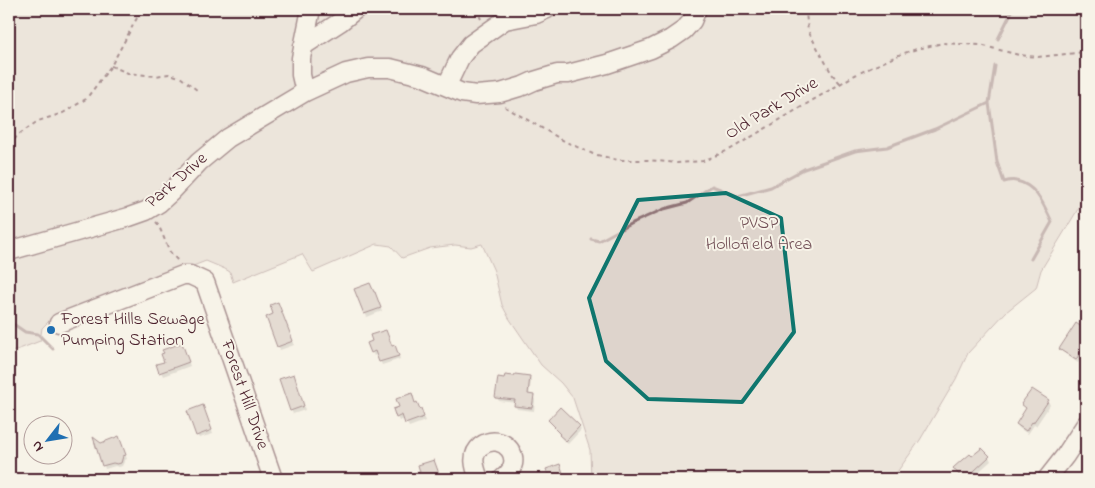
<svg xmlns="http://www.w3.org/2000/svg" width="1095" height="488" viewBox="0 0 1095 488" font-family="'Indie Flower',sans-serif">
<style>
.green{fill:#ded4cc;stroke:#947a7c}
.shadow{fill:#0003}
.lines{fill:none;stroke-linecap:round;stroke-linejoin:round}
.stream{stroke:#8e7275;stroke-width:3}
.building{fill:#ccbfb9;stroke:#4a1f2b}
.minor-casing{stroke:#4a1f2b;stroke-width:21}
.path{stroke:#4a1f2b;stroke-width:2;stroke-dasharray:4 4;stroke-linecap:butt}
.minor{stroke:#f7f3e8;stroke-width:18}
.marked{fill:none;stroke:#0f766e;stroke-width:4;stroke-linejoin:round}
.poi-dot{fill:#1f6fb2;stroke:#f7f3e8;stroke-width:2}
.labels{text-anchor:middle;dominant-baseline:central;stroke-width:4;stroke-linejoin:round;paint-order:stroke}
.street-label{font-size:18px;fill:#4a1f2b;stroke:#f7f3e8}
.park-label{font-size:18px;fill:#6f4c53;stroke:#f7f3e8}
.poi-label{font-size:18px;fill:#4a1f2b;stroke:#f7f3e8;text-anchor:start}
</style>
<rect width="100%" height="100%" fill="#f7f3e8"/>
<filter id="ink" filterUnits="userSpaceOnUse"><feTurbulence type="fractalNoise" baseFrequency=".02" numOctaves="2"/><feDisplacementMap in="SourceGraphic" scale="10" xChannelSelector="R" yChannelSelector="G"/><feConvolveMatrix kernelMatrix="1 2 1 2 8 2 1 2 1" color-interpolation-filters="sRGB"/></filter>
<g filter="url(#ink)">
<path class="green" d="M9,9H1086V196L1041,270L1036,288L1006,312L968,353L956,379L920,440L892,479H591L590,450L573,398L561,383L541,365L509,318L502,305L494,271L482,244L471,247L455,245L430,248L402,258L391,246L377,244L313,272L302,254L233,282L230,272L225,269L206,261L49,321L42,328L40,341L9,353Z"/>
<path class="shadow" d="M377,297L382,311L367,317L365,313Z
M278,303L294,345L280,350L278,346L275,315Z
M1076,325L1086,332V351L1078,363L1063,352L1060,349Z
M386,331L392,347L397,350L400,359L382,365L377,354L374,356L372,352Z
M183,348L190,366L163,376L158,365L165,362Z
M529,377L531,381L529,396H533L535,400L534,411L517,409L515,405L516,403L499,401L497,398Z
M295,379L305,410L293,414L291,410Z
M1048,401L1050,405L1036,426L1034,425L1028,434L1019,428L1017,424L1027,410L1023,404Z
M415,404L422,413L425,421L409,427L405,419L399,421L397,417Z
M204,410L213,434L199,438L197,435Z
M579,427L581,430L568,444L562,439L555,428Z
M96,440L101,444L120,441L127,459L125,460L122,466L119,467L115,466L105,469Z
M989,457L991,461L975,475L979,479H963L954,468L972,458Z
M434,461L440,478L444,477L445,479H417L415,475L422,473Z"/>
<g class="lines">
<path class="stream" d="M998,39L1013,9
M995,66L989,103L997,162L1004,182C1008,181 1013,180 1016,181C1037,185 1044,206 1052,222L1031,259
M591,239L599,241L630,224L664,209L687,203L712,186L738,196L771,187L804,169L855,151L887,147L935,129L989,103
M9,321L25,332L38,334L53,349"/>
</g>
<path class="building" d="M370,283L374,292H375L381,308L364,314L354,289Z
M278,302L293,341L277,347L266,317L273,314L270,305Z
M1076,323L1086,330V342L1076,360L1059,349Z
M386,330L392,346L395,345L399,356L379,362L375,351L371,353L367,343L372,341L370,335Z
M182,343L189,362L159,373L156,364L164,362L161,354L164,353L162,350Z
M294,374L304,406L290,411L279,379Z
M515,374L530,376L528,394L534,395L532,408L514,406L515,400L495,398L498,377L504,378L505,375L514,376Z
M1032,389L1049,400L1033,423L1032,422L1026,431L1016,424L1026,408L1021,404Z
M412,393L415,403L417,402L420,409L421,408L424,417L405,424L402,415L396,418L393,409L399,407L396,399Z
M203,405L212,430L196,436L187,411Z
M560,407L580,426L566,441L559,435L560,434L554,428L555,427L548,420Z
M119,436L126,455L123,456L121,463L117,464L113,463L102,466L93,437L101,443Z
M982,448L990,456L974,471L981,479H963L953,468L963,459V460L970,454L972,456Z
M434,460L441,479H404L403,478L420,472L418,465Z
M560,464L565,479H550L546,469Z"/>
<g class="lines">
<defs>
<path id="minor" d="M303,46L340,22L356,9
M447,85L460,58L471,44L485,34L505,20L536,14L547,9
M305,92L301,75V58L311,9
M9,251L129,217L146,211L159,203L171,192L199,162L228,138L305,92L346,73L368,68H390L422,76L462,93L476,95L500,93L523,86L534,81L557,74H568L607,64L651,49L671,39L684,30L692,21L697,9
M59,323L183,275H190L205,282L273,479
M479,479C475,468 470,455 481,446C502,430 529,460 502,479
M1047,479L1065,456L1086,424"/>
</defs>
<use href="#minor" class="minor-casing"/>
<path class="path" d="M476,9L481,19
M808,9L806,13L808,31L832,74L840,83
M111,66L128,73L155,76L169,74L180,77L197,90
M505,107L566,142L593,154L618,160H648L677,163L703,161L731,149L855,75L901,54L917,49L943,43L980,45L1019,55L1038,57L1086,52
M9,146L18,135L38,121L63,113L86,99L111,66L137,18L145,9
M156,222L158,224L170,252L178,261"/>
<use href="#minor" class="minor"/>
</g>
</g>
<path d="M0 0H1095V488H0ZM726,193L781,218L794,332L742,402L648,399L606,361L589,298L638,200Z" fill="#f7f3e8" fill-opacity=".55" fill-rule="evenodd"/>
<path class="marked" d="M726,193L781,218L794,332L742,402L648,399L606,361L589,298L638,200Z"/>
<circle class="poi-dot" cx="51" cy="330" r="5"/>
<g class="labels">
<g class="street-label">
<text transform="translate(772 109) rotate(-31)">Old Park Drive</text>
<text transform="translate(177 181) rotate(-41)">Park Drive</text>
<text transform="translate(244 395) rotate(71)">Forest Hill Drive</text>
</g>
<g class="park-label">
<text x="759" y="224">PVSP<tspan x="759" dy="21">Hollofield Area</tspan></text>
</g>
<g class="poi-label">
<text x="61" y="320">Forest Hills Sewage<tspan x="61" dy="21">Pumping Station</tspan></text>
</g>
</g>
<rect width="1095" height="488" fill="none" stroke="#f7f3e8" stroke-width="30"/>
<rect x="15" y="15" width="1065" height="458" fill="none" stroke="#4a1f2b" stroke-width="2" filter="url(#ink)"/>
<g transform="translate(48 440) rotate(239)"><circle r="24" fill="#f7f3e8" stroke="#b29e9c"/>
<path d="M0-4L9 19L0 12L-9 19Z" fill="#1f6fb2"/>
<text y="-8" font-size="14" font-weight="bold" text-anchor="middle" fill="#4a1f2b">N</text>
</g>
</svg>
